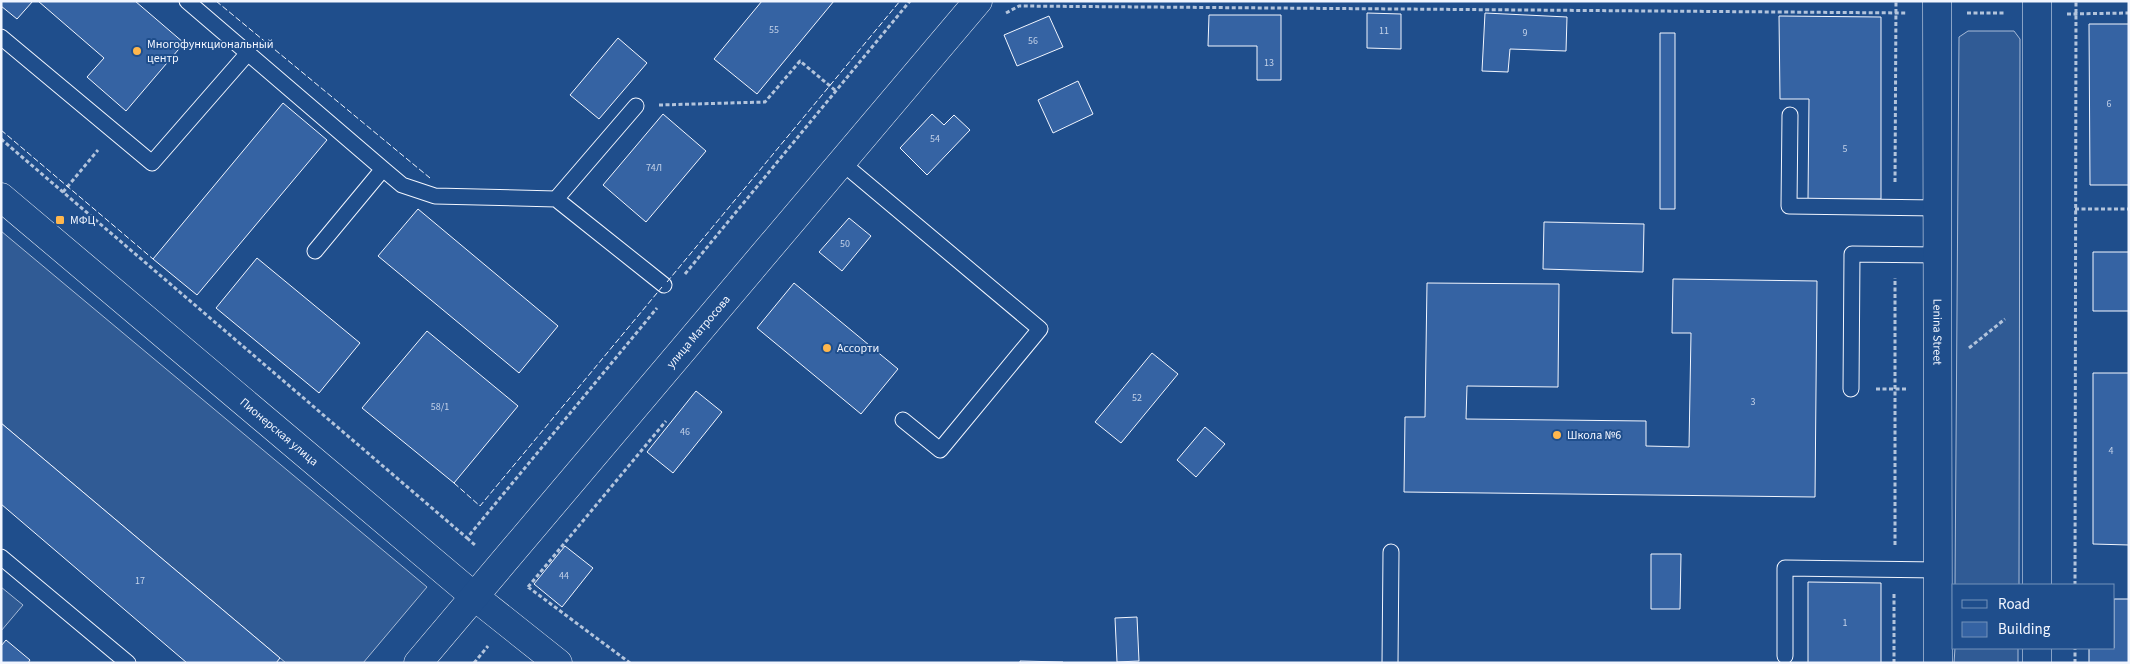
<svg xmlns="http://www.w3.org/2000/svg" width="2130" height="664" viewBox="0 0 2130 664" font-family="'Source Sans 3',sans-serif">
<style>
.built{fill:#305b95;stroke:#a8bbd7}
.building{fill:#3563a3;stroke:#f2f6ff}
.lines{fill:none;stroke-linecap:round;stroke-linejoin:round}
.lane-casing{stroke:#f2f6ff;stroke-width:17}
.secondary-casing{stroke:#f2f6ff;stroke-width:29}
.path{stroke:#b3c4dc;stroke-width:3;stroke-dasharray:4 2.5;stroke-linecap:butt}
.lane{stroke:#1f4e8c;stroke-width:15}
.secondary{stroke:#1f4e8c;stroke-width:28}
.fence{stroke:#f2f6ff;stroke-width:1;stroke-dasharray:6 2.5;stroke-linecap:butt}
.poi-dot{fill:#ffb74d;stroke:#1f4e8c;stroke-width:2}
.labels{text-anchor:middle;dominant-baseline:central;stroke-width:4;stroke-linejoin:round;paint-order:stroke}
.number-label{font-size:10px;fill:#c3d1e8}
.poi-label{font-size:12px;fill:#f2f6ff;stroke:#1f4e8c;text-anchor:start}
.street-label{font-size:12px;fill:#f2f6ff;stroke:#1f4e8c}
</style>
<rect width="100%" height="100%" fill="#1f4e8c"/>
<path class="built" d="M1968,31H2014L2020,39L2019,585H1955L1959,37Z
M1,231L427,587L363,663H286L1,423Z
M1,587L23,605L1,631Z
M1955,648H2018V663H1954Z"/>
<path class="building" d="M1,1H33L17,19L1,6Z
M38,1H135L184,43L126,111L87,77L104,58Z
M762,1H834L757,94L714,59Z
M1367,13L1401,14V49L1367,48Z
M1485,13L1567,17L1566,51L1510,49L1508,72L1482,71Z
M1209,15H1281V80H1257V46H1208Z
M1049,16L1063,47L1017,66L1004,35Z
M1779,16L1881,17V199H1808L1809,99H1780Z
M2089,24H2129V185H2090Z
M1660,33H1675V209H1660Z
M618,38L647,63L599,119L570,95Z
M1078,81L1093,114L1053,133L1038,100Z
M283,103L327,140L197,295L153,259Z
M663,114L706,151L646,222L603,185Z
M932,114L944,125L954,115L970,130L927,175L900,148Z
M418,209L558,326L519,373L378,256Z
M849,218L871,236L842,271L819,252Z
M1544,222L1644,224L1643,272L1543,269Z
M2093,252H2129V311H2093Z
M257,258L360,343L319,393L216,308Z
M1673,279L1817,281L1815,497L1404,492L1405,417H1425L1427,283L1559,284L1558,387L1467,386L1466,419L1646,421V446L1689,447L1691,333H1672Z
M794,283L898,369L861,414L757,328Z
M427,331L518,406L454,483L362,408Z
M1152,353L1178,374L1121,443L1095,422Z
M2093,373H2129V545L2093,544Z
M696,391L722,412L673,473L647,452Z
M1,423L280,658L276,663H187L1,504Z
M1205,427L1225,444L1196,477L1177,460Z
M565,546L593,568L562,607L534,584Z
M1651,554H1681L1680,609H1651Z
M1808,582L1881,583V663H1808Z
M2114,599H2129V663H2089V648H2114Z
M1137,617L1139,661L1117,662L1115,618Z
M6,640L30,660L28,663H1V646Z
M1020,661L1063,662V663H1020Z"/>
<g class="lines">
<defs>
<path id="lane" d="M187,1L383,169L315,251
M1,37L152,163L248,53
M1790,115L1789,206L1937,208
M841,162L1040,329L940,450L903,420
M383,169L402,185L435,196L556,199L636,106
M556,199L664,285
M1851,389L1852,254L1937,255
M1,557L128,663
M1785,656V568L1938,570
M1390,663L1391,552"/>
<g id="secondary">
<path id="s1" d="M1937,1L1938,663"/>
<path id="s2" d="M1,197L475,597L558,663"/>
<path d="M2037,585V1"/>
<path id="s3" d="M418,663L978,1"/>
<path d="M2037,663V648"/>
</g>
</defs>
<use href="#lane" class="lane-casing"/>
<use href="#secondary" class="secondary-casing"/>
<path class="path" d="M1006,13L1019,6L1906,13
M1967,13H2006
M2067,14L2129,13
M659,105L765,102L800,61L836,91
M1,139L467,538L657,308
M1895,182L1896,1
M63,192L98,150
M2075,209H2129
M685,274L910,1
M1969,348L2005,319
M1876,389H1907
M467,538L476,546
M1895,545V278
M2075,585L2076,1
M528,587L666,421
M528,587L630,663
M474,663L488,646
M1894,663V593
M2075,663V648"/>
<use href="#lane" class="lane"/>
<use href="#secondary" class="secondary"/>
<path class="fence" d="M216,1L430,178
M1,130L153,259
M667,282L900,1
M454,483L480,506L662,287"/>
</g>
<g class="poi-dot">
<circle cx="137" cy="51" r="5"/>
<rect x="55" y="215" width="10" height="10" rx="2.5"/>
<circle cx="827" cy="348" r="5"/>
<circle cx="1557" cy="435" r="5"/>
</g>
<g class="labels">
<g class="number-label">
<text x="774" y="30">55</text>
<text x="1384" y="31">11</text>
<text x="1525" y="33">9</text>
<text x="1033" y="41">56</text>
<text x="1269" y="63">13</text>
<text x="2109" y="104">6</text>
<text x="935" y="139">54</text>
<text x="1845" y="149">5</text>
<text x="654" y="168">74Л</text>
<text x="845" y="244">50</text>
<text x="1137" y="398">52</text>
<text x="1753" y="402">3</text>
<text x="440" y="407">58/1</text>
<text x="685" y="432">46</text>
<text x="2111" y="451">4</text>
<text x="564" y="576">44</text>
<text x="140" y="581">17</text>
<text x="1845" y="623">1</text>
</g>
<g class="poi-label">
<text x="147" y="44">Многофункциональный<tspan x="147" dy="14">центр</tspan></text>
<text x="70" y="220">МФЦ</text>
<text x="837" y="348">Ассорти</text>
<text x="1567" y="435">Школа №6</text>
</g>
<g class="street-label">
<text stroke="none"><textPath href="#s3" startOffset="434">улица Матросова</textPath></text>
<text stroke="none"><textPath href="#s1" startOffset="331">Lenina Street</textPath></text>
<text stroke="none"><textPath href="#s2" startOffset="364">Пионерская улица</textPath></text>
</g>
</g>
<rect width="2130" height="664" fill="none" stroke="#f2f6ff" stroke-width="5"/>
<rect x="1952" y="584" width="162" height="65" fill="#1f4e8c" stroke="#7391ba"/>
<rect x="1962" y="600" width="25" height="8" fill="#1f4e8c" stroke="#7391ba"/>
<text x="1998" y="609" font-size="15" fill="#f2f6ff">Road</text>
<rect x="1962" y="622" width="25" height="15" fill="#3563a3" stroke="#7391ba"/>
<text x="1998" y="634" font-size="15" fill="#f2f6ff">Building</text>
</svg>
